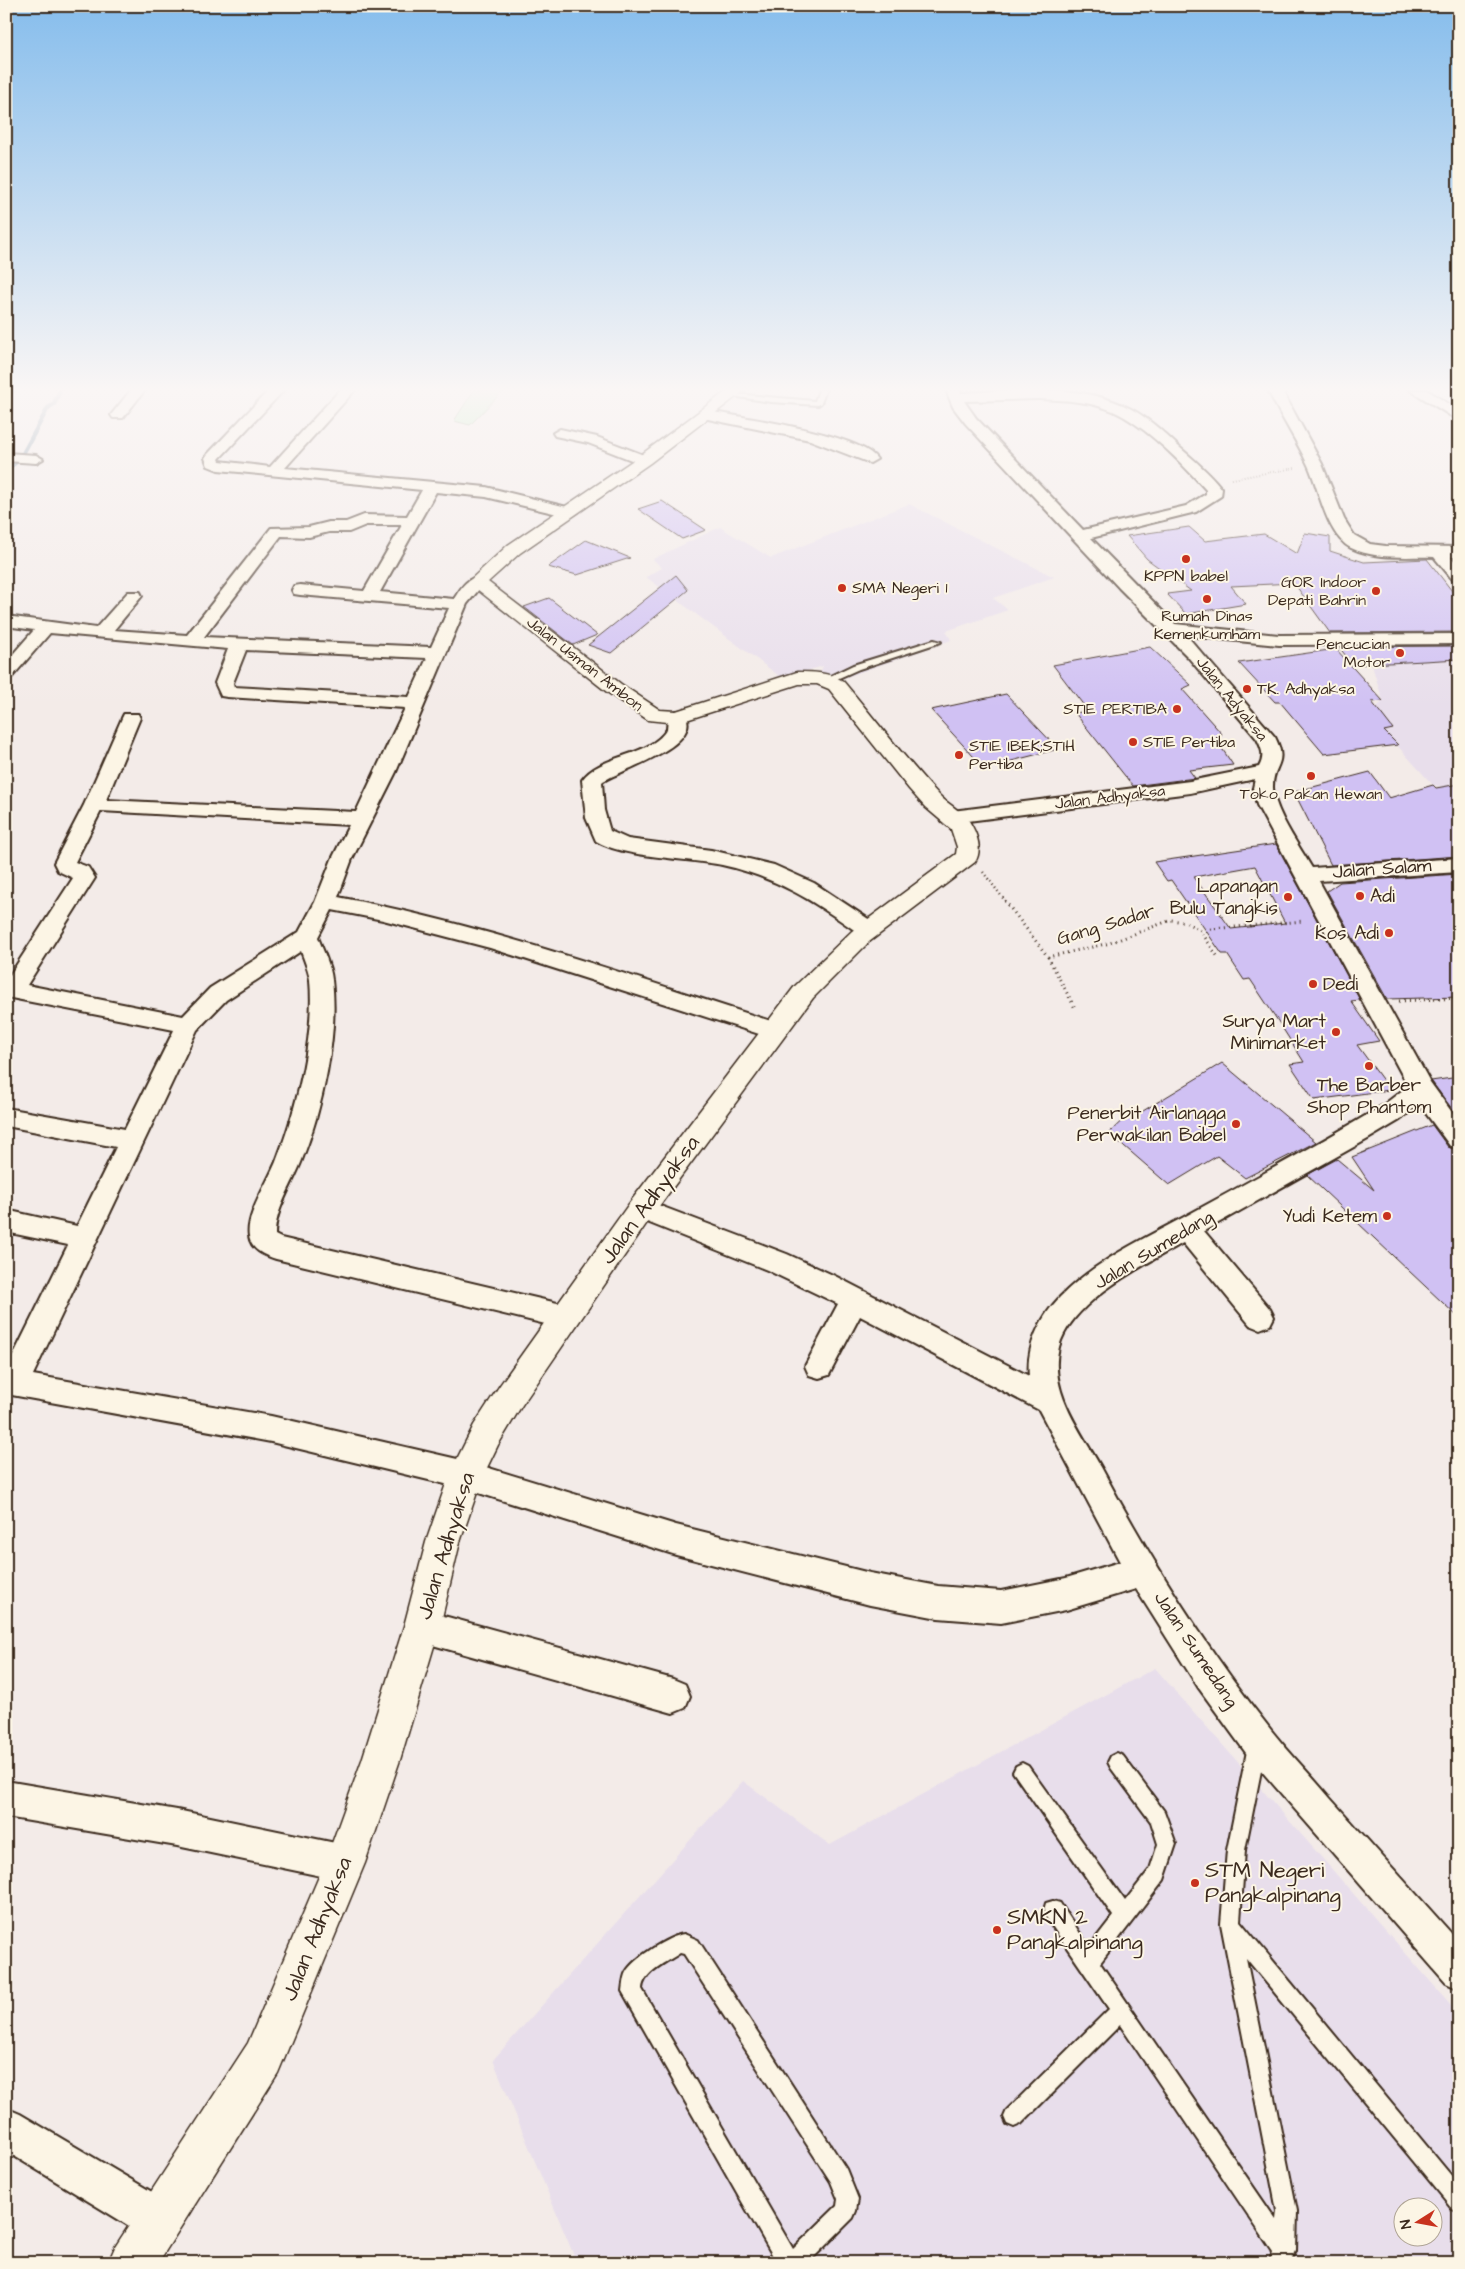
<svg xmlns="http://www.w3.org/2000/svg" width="1465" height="2269" viewBox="0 0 1465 2269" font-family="'Architects Daughter',sans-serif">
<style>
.built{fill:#e8deeb;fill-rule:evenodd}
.green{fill:#aff0b9;stroke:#758d6c}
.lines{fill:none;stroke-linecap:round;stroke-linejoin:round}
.stream{stroke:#708a9d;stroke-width:4.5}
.building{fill:#d0c1f3;stroke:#3b2a1e;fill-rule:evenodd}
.service-casing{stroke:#3b2a1e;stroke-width:4}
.minor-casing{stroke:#3b2a1e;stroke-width:4}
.tertiary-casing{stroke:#3b2a1e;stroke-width:3}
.path-far2{stroke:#3b2a1e;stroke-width:2;stroke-dasharray:0.5 2.5;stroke-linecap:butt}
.path-far1{stroke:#3b2a1e;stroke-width:2.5;stroke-dasharray:1 3;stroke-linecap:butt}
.path{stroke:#3b2a1e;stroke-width:3;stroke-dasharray:1 4;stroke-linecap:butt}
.service{fill:#fcf5e5;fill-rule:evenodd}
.minor{fill:#fcf5e5;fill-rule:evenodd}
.tertiary{fill:#fcf5e5;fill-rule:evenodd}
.poi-dot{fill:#c8321e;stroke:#fcf5e5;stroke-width:2}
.labels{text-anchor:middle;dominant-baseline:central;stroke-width:4;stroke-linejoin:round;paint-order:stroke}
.far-poi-label{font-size:16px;fill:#3b2a1e;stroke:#fcf5e5;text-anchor:start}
.far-street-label{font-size:16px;fill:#3b2a1e;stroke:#fcf5e5}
.street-label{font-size:19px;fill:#3b2a1e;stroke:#fcf5e5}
.poi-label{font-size:19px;fill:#3b2a1e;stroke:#fcf5e5;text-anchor:end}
.near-street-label{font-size:22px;fill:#3b2a1e;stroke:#fcf5e5}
.near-poi-label{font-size:22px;fill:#3b2a1e;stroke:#fcf5e5;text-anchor:start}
</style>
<rect width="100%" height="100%" fill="#f3ebe8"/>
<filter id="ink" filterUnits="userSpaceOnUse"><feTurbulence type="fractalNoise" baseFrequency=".02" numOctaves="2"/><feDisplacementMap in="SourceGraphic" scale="10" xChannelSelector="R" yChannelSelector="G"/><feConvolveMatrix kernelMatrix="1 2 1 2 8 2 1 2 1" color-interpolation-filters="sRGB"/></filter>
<g filter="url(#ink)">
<path class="built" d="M909,504L1054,577L993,598L1008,610L946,631L951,640L841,679L818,678L823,666L782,678L646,577L662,568L653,559L720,527L771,558Z
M1399,644L1459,647V784L1442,787L1433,785L1384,731L1393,729L1376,708L1383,701L1366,646Z
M1155,1668L1459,2014V2263H577L493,2060L743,1781L830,1845ZM1402,2206H1432V2236H1402Z"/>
<path class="green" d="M474,390H504L470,425L454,421Z"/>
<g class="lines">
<path class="stream" d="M6,470L20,459L48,408L54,404L60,390"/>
</g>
<path class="building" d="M662,501L706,530L682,539L638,509Z
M1189,527L1205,541L1264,534L1297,554L1305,533L1330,537V551L1364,562L1427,559L1459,600V632L1330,633L1294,583L1231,586L1246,604L1186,614L1167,594L1191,591L1147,559L1127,536Z
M586,540L630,558L577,575L548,567Z
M676,575L688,590L611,653L588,645Z
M549,598L597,635L573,645L524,607Z
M1459,646V659L1353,665L1339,647Z
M1150,647L1191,685L1182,689L1222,734L1215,738L1233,765L1189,770L1195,778L1133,786L1075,713L1088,711L1053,665Z
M1336,649L1383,701L1372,702L1393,729L1384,731L1398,745L1324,754L1280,702H1275L1239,663Z
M1006,694L1058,749L984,768L931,710Z
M1370,772L1389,798L1433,785L1436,788L1459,784V856L1331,865L1294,792Z
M1276,844L1360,1000L1351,1001L1379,1041L1357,1045L1390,1090L1314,1100L1290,1064L1304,1062L1278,1021L1250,979L1244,980L1227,954H1222L1171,880L1167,881L1154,862ZM1255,866L1285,923L1231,929L1194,877Z
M1459,874V997L1387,999L1327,891L1340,882Z
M1222,1063L1316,1142L1245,1178L1217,1156L1169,1185L1109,1133L1133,1110L1138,1114Z
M1459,1077V1118L1431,1081Z
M1432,1125L1448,1147L1459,1151V1318L1307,1175L1337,1159L1374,1190L1352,1157Z"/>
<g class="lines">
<defs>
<path id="service" d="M819,390H826L821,403L818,405L771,402L731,396L734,394L815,401Z
M934,640L941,642L859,669L830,682L822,680L853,665Z
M1257,1737L1263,1740L1266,1746L1245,1850L1240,1921L1459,2185V2211L1452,2208L1246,1958L1297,2211L1296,2251L1290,2263H1269L1273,2252L1120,2025L1021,2124L1014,2127L1007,2124L1004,2117L1007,2110L1109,2009L1046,1917L1044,1910L1046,1903L1053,1901L1060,1903L1089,1947L1113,1916L1013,1772L1016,1766L1022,1763L1028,1766L1125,1901L1150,1869L1158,1844L1151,1822L1111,1768L1108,1762L1111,1756L1117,1753L1123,1756L1164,1811L1176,1844L1164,1880L1100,1963L1276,2220L1277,2211L1221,1924L1227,1850L1248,1746L1251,1740Z
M684,1934L698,1940L846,2169L858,2199L856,2211L853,2218L808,2263H777L622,1991C623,1985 623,1978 626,1972C634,1958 669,1936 684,1934ZM680,1953L684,1954L831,2182L838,2199L837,2206L793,2249L642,1989C643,1972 667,1962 680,1953Z"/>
<path id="minor" d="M6,390H15L6,396Z
M131,390H145L123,418H113L111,415Z
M269,390H284L219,459L220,461L270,467L340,390H355L285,468L486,487L575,509L578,512L570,517L486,497L436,492L380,592L454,599C461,588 468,575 483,578L485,582L467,604L396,772L352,859L338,897C490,926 636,978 783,1025L787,1031L783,1037L775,1039L490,948L383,920L332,910L318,937C323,951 331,966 332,980C339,1034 322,1110 302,1160C293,1184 275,1209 275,1235L281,1238L566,1305L576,1309L580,1317L576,1325L566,1329L276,1259C264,1255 251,1250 249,1236C245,1215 270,1179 277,1159C297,1108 315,1035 310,980C309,971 304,960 301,951L226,1000L197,1030L33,1375L271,1416L466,1461L676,1525L870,1573L938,1586L1001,1591L1066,1578L1120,1562L1039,1410L860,1316L829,1375L819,1378L809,1375L805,1366L838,1304L767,1270L632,1216L628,1209L632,1202L641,1199L650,1202L787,1254L835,1276L1029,1376C1026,1346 1040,1318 1060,1297C1094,1262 1141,1240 1184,1217C1250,1181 1317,1145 1382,1106L1408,1086L1257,805L1253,788L1255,779L1190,793L952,823L945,821L942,817L945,813L952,811L1190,781L1259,767C1265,756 1262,749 1257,739L1188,657L1119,588L966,424L953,407L946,390H960L961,393C1014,391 1074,383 1123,405C1144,414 1162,431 1178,446C1193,459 1210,473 1222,489L1221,496L1196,512L1091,538L1175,624L1279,635L1459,634V644L1279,645L1187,636L1275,737C1289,765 1272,764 1273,788C1274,811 1300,847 1312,868L1459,858V872L1319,881L1430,1082L1459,1122V1149L1450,1146L1419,1104L1400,1120L1368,1139L1204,1231L1270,1309L1274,1317L1270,1325L1260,1329L1250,1325L1183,1243C1144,1265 1071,1301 1059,1347C1048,1390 1081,1432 1101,1467C1150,1559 1206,1648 1271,1730C1290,1754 1311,1775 1330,1798C1373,1846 1416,1894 1459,1942V1989L1446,1983L1246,1753L1198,1687L1136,1589L1066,1610L1001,1623L938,1618L870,1605L676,1555L466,1489L271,1442L6,1394V1370L68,1245L6,1232V1210L77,1226L116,1147L6,1126V1108L125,1129L174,1030L6,997V981L73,878L58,871L54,863L84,805L122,718L124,714H138L140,718L106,800L356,812L405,708L227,697L221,696L215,683L228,649L50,633L12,677L6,678V662L34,630L6,626V616L96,628L128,592H140L142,596L114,630L187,635L271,528L309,527L329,522H346L364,515L407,516L422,490L218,470L208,466L205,458L207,455ZM1038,399C1063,400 1090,401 1113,411C1146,426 1182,463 1206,490V494L1186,506L1083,530L976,418L964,401ZM366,525H402L364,591L300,585L294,586L292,590L294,594L300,595L449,608L431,647L204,637L281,536L309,537L329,532H349ZM246,650L427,658L409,697L234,687L233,683ZM101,811L349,825L332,859L315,902L299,932L210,988L183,1016L27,985L95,878L88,867L75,862Z
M1268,390H1282L1322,464L1344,519L1354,535L1370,544L1386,546L1459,547V557H1451L1459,566V582L1453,580L1434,557C1408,556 1376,560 1351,548C1326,535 1319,488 1308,465C1296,439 1280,416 1268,390Z
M1410,390H1427L1459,411V421Z
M708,411C741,417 860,434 877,459L870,463L810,440L703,418L701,415L703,412Z
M560,429L597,437L649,457L651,460L644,464L639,463L588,443L555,436L553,433Z
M6,453L36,455L43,459L36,463L6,461Z
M677,711L684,713C706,745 619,770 602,782L604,810L610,831L628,839L711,850L774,865L814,883L876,924L879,929L876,934L868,936L860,934C815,902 777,877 722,865C687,858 624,858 596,841L586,818L582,780C600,754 649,758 667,729L668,717L670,713Z
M422,1610L673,1679L685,1684L690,1696L685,1708L673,1713L422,1642L411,1637L406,1626L411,1615Z
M6,1781L177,1810L345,1845L358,1850L363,1863L358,1876L345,1881L177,1846L6,1817Z
M6,2108L20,2114L174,2205L180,2220L174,2235L159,2241L144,2235L6,2151Z"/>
<path id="tertiary" d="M728,390H745L650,463L520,553L488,582L621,684L660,710L676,711L797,672C814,672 828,672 843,681C875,719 905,759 939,795C948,805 966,813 972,826C978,837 982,851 975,862L869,942L813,998L651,1217L522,1405L498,1445L482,1478L460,1542L440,1626L400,1760L365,1863L278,2073L158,2263H108L115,2247L248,2043L326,1860L362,1760L404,1626L426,1542L449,1475L474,1425L500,1385L631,1201L795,986L852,931L956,854L957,847L951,829L925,807L909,789L829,689L817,684H799L677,723L648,720L607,692L468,582L508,545L638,457Z"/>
</defs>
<use href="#service" class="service-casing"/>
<use href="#minor" class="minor-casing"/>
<use href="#tertiary" class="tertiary-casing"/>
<path class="path-far2" d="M1232,479L1295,468"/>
<path class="path-far1" d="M983,872L1006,902"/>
<path class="path" d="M1005,901L1048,957L1110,943L1171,920L1185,922L1200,930L1218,957
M1200,930L1304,921
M1048,957L1076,1010
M1399,1001L1459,998"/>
<use href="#service" class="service"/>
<use href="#minor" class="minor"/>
<use href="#tertiary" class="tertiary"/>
</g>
</g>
<linearGradient id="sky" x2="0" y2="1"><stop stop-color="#86bdec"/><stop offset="0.55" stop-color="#faf6f5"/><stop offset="1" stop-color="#faf6f5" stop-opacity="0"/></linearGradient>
<rect width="1465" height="708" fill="url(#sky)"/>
<g class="poi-dot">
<circle cx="1186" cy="559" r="5"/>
<circle cx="842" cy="588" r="5"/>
<circle cx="1376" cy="591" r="5"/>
<circle cx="1207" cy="599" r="5"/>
<circle cx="1400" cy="653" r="5"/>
<circle cx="1247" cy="689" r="5"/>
<circle cx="1177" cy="709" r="5"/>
<circle cx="1133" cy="742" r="5"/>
<circle cx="959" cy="755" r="5"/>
<circle cx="1311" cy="776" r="5"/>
<circle cx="1360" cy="896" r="5"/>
<circle cx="1288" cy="897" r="5"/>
<circle cx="1389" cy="933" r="5"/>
<circle cx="1313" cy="984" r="5"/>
<circle cx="1336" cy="1032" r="5"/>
<circle cx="1369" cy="1066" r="5"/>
<circle cx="1236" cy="1124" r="5"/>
<circle cx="1387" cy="1216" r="5"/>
<circle cx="1195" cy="1883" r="5"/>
<circle cx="997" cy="1930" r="5"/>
</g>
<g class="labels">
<g class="far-poi-label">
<text x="1186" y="576" text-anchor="middle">KPPN babel</text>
<text x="1366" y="582" text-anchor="end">GOR Indoor<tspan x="1366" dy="18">Depati Bahrin</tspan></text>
<text x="852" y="588">SMA Negeri 1</text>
<text x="1207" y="616" text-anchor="middle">Rumah Dinas<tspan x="1207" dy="18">Kemenkumham</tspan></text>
<text x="1390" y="644" text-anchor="end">Pencucian<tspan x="1390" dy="18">Motor</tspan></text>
<text x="1257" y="689">TK. Adhyaksa</text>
<text x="1167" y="709" text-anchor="end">STIE PERTIBA</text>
<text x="1143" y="742">STIE Pertiba</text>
<text x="969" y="746">STIE IBEK;STIH<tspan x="969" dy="18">Pertiba</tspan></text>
<text x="1311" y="794" text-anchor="middle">Toko Pakan Hewan</text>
</g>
<g class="far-street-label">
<text transform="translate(585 664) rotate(38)">Jalan Usman Ambon</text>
<text transform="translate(1232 699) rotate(51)">Jalan Adyaksa</text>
<text transform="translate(1110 797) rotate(-7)">Jalan Adhyaksa</text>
</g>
<g class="street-label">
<text transform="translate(1382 869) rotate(-4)">Jalan Salam</text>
<text transform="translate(1106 925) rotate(-17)">Gang Sadar</text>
<text transform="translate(1154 1250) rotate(-31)">Jalan Sumedang</text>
<text transform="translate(1196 1650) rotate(56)">Jalan Sumedang</text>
</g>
<g class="poi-label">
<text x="1278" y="886">Lapangan<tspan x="1278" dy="22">Bulu Tangkis</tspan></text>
<text x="1370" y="896" text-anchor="start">Adi</text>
<text x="1379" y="933">Kos Adi</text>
<text x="1323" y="984" text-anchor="start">Dedi</text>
<text x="1326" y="1021">Surya Mart<tspan x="1326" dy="22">Minimarket</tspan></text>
<text x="1369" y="1085" text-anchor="middle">The Barber<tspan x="1369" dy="22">Shop Phantom</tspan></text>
<text x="1226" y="1113">Penerbit Airlangga<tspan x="1226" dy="22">Perwakilan Babel</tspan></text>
<text x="1377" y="1216">Yudi Ketem</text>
</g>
<g class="near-street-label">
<text transform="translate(650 1200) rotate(-54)">Jalan Adhyaksa</text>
<text transform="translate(446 1546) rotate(-73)">Jalan Adhyaksa</text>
<text transform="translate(317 1929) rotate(-68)">Jalan Adhyaksa</text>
</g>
<g class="near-poi-label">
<text x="1205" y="1870">STM Negeri<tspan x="1205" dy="25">Pangkalpinang</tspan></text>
<text x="1007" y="1917">SMKN 2<tspan x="1007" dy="25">Pangkalpinang</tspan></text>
</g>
</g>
<rect width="1465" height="2269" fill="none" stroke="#fcf5e5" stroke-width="25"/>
<rect x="12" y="12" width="1440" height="2244" fill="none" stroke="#3b2a1e" stroke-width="2" filter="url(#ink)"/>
<g transform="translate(1418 2222) rotate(259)"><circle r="24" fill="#fcf5e5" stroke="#afa495"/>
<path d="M0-4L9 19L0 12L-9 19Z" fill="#c8321e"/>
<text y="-8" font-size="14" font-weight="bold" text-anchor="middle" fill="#3b2a1e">N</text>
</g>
</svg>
